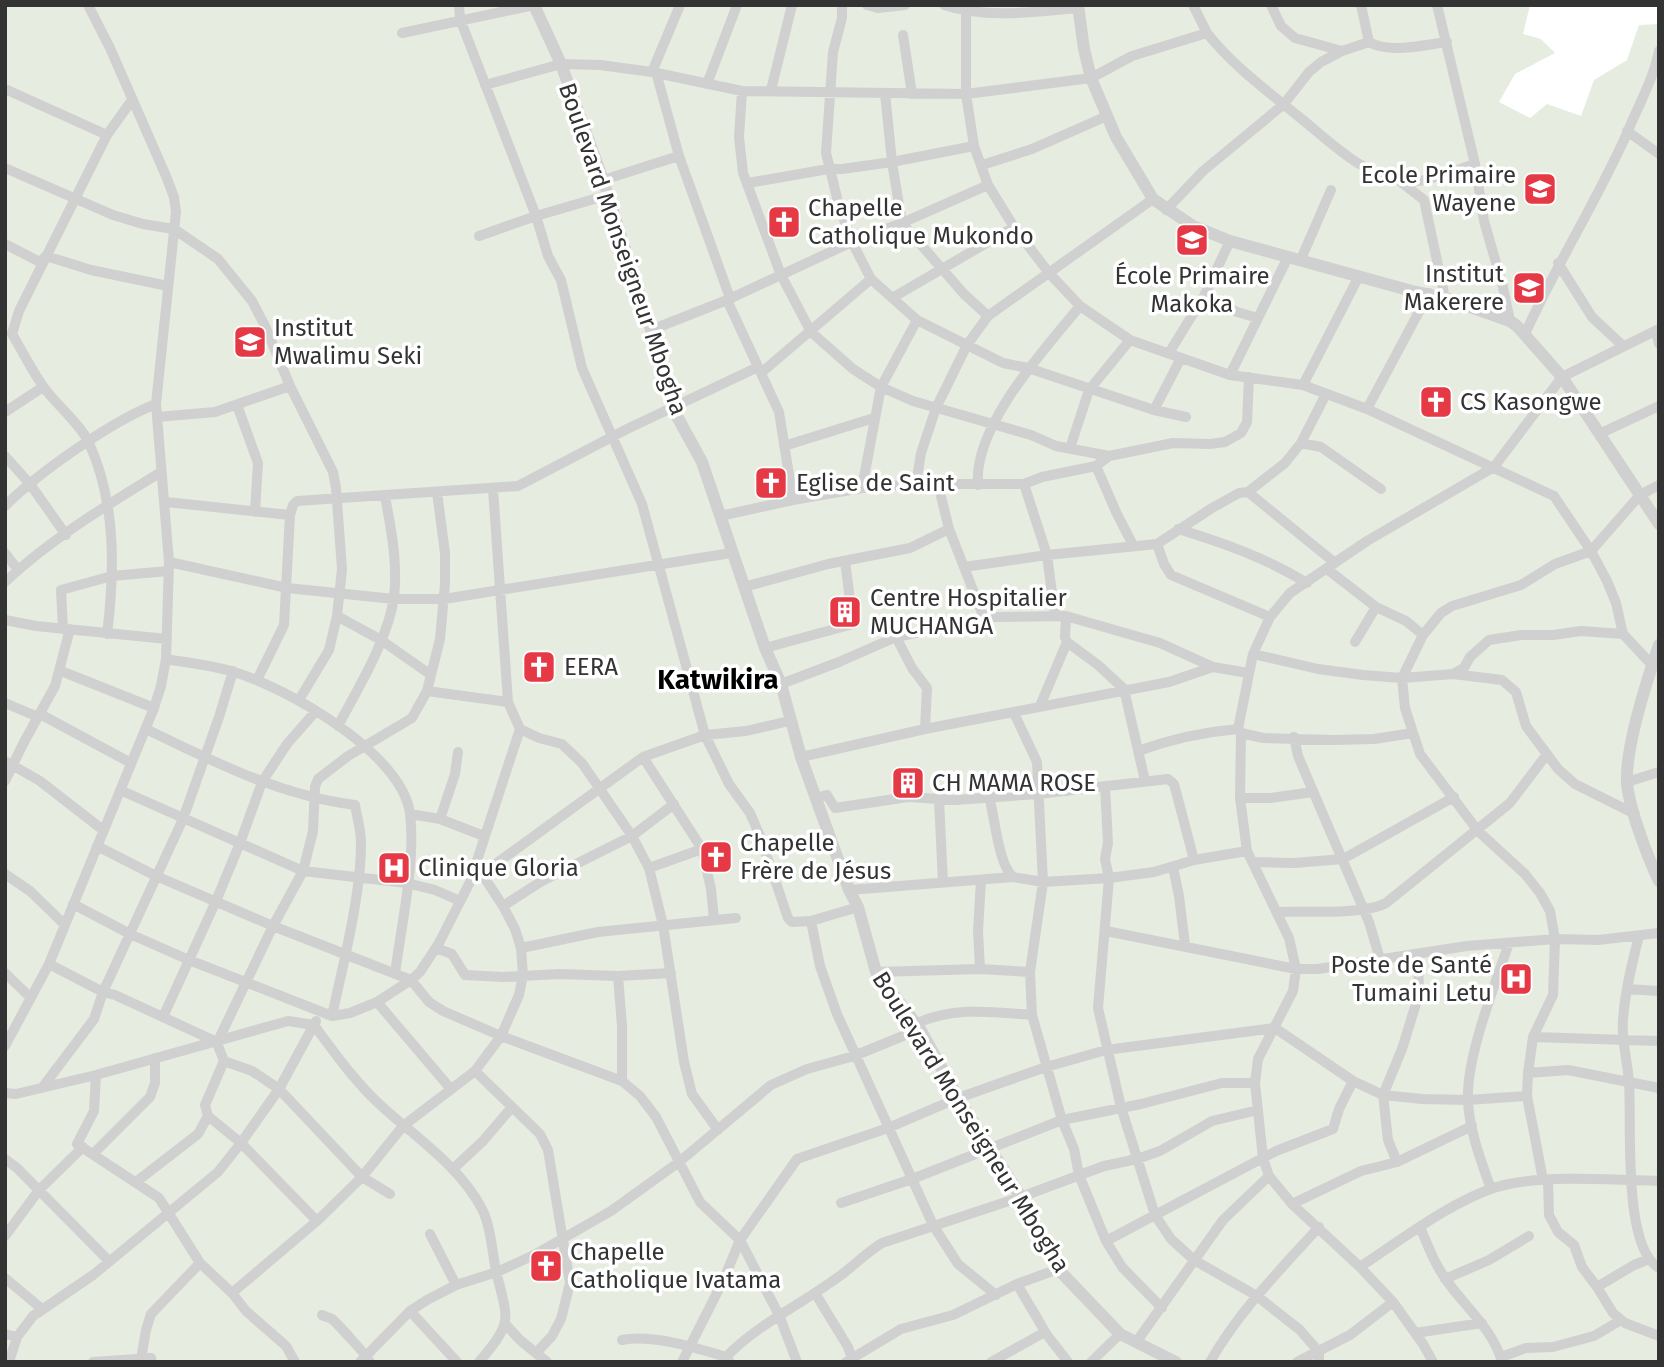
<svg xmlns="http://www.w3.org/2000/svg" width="1664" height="1367" viewBox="0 0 1664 1367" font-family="'Fira Sans',sans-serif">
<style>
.green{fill:#e6ecdf}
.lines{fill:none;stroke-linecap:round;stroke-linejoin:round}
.minor{stroke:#d0d0d0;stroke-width:10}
.tertiary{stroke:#d0d0d0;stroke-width:12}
.labels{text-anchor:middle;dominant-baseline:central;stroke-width:7;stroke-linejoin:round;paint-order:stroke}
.poi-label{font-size:24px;fill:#333;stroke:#fff;text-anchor:start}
.street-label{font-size:24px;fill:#333;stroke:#fff}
.quarter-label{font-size:28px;font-weight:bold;fill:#000;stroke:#fff}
</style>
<rect width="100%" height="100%" fill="#fff"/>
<path class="green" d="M5,5H1530L1523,34L1541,39L1555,53L1515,74L1499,102L1530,118L1547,104L1581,116L1594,80L1627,60L1639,25L1659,24V1362H5Z"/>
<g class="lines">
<path class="minor" d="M459,5L460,19L536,216L608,195
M842,5V18L833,52L826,153L839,206L852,242L871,279L917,320L1003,363L1028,368L1154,410L1186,417
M867,5L878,8L905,5
M944,5C988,19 1033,12 1079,8
M966,5V94L974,146L988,185L1014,227L1049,273L1080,306L1130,340L1230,375L1303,385L1367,409L1554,496L1591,551L1607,581L1616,603L1623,634L1652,665
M1193,5L1207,33
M1271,5L1281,26L1295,38L1342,51
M1361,5L1369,42
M1437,5L1475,164L1484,221L1503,287L1510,321
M402,33L534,5
M903,35L912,94
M652,72L680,5
M656,72L679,156L730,298
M707,84L737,5
M485,85L561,64L600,65L652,72L742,91L966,94L1091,78L1132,56L1207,33C1233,66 1266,90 1298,116C1328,140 1362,175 1402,181C1422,185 1455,170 1475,164
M5,89L107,135
M771,90L792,5
M742,91L739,137L743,173L781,275L811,332L853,369L881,387L913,401L1031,435L1056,446L1109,456
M885,93L892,162L902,223L964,294L988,316
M1627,131L1659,154
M982,165L1032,149L1107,116
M5,168L113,215L143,224L174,229L218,259L252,301L265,326L290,386L333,472L336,488L342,569L337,616L329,650L299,700
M603,180L679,156
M1401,182L1424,200L1445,298
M748,183L828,169H842L892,162L974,146
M1166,210L1203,171L1284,104L1309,72L1321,62L1342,51L1369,42C1389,54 1424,45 1447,42
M479,236L536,216L548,256L561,280L582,368L642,504L705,735L729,784L750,813L760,836L788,918L792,922L811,921L858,907
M5,244L40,262L46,256L91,270L168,286
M1301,259L1331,190
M1558,263L1592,317L1623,346
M1204,296L1237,312L1258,318
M892,298L1014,227
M727,300L779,412L793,500
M651,330L727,300L852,242L902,223L988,185
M1656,331L1659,344
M1525,334C1556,265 1597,201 1628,131C1639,104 1653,80 1659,51
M1169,353L1204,296L1230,241
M761,373L871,279
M1230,375L1288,257
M1303,385L1359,276
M237,405L258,463L255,512
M1367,409L1429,293
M1154,410L1181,358
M5,412L43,387
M157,417L215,412L290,386
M1599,434L1659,406
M1301,443L1321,447L1381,489
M784,446L874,418
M1070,448L1089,390L1130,340
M5,456L30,484L66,535
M1096,466L1117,514L1133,545
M916,484L921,453L936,408L967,345L988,316L1153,199
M938,484L949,529L984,618
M1024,484L1047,555L1055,616
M978,485C973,426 1045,349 1080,306
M862,488L881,387L917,320
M1248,492L1335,563
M166,502L290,515
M5,506C39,472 112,421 156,404
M720,516L793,500L862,488L916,484H1024L1042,477L1096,466L1109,456L1173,443L1210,444L1225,442L1241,433L1247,422L1249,377
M1178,529C1224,543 1266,558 1307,583
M1157,544L1164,564L1171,575L1270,617
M5,553L18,570
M169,562L287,588L394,599H444L731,553
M964,567L1047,555L1157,544L1212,508L1239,493L1248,492L1285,463L1301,443L1326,394
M1327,569L1376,607L1406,621L1423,635L1402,678L1405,708L1420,754L1478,831L1525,874L1540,893L1550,911L1555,939L1553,995L1533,1037L1528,1073
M5,582C50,539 109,504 161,472
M744,587L828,564L910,548L949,529
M337,616L381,640L431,675
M5,620L36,626L167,639
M63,629L61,590L112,576L168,571
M107,634C115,571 116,502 89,443C81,425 58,406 45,389C33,373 23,352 12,334L19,311L107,135L132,100
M1423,635L1441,613L1452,606L1521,585L1555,564L1591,551L1640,495L1659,485
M896,637L912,668L927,688L925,729
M1067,642L1098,665L1124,689L1145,781
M1355,642L1376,607
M765,648L853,624L845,561
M1253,654L1318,669L1363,675L1402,678L1453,674L1502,680L1516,692L1526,726L1558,769L1575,784L1635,814
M166,659C188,663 212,665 234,672C288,688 403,754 410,814C416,862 401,926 395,974
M61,671L154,708
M1453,674L1464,668L1470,657L1489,640L1521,635H1553L1581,631L1623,634
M257,680L284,625L290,515L293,505L297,501L518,486L627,429L758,367
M781,684L839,662L896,637L994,617L1066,616L1160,643L1213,667
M427,691L508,702
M5,703L38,717
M1040,706L1067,642L1065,637L1066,616
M1014,713L1037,762L1043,882L1030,972L1032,1015L1062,1120L1074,1149L1079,1175L1106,1241L1122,1267L1162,1308
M40,714L131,763
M338,726C358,688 388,640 394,597C398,563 391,529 385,496
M146,729C212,761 281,796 355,805C357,817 361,830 361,843C361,896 343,964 332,1016
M520,729L539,738L562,744L582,763L632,836L649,868L663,925L684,1062L692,1094L718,1130
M1241,733L1263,738L1334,740L1374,739L1413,733
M1294,737L1298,756L1369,922L1380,959
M1138,751C1171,739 1203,732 1238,729
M643,757L702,849L711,889L714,919
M801,757L925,729L1169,682L1213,667L1248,673
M5,761L40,781L103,830
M5,781L24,742L55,686L70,629
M1627,782L1659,772
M1105,786L1108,843L1105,859L1109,878L1098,1008L1121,1107L1155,1215L1171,1239L1194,1260L1257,1296L1300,1330L1319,1352V1362
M120,790L303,871L407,883L435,890L460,901
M989,797C995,817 998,864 1013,877
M816,798L827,795L835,808L908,797L956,800L1038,794L1168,779L1174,784L1194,860
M1240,798H1270L1313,792
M939,800L943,882
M410,814L440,819L484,836
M440,819L455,774L458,752
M97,846L156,876L273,926L411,980L429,1002L443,1011L501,1036L622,1081L640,1096L656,1117L700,1202L740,1240L779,1315L797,1362
M1252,862L1294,863L1343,859L1454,797
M1173,867L1179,896L1185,945
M649,868L702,849
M5,874L30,891L64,924
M479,876L643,757L705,735L746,731L789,721
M849,890L1013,877L1043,882L1109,878L1154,872L1194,860L1247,851
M73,904L130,934L189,960L332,1016L350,1013L377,1002L411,980L420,972L439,943L470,882L520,729L508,702L493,489
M503,906L542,881L632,836L674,804
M1278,912C1305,911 1364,915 1386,903L1510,803L1547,754
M811,921L820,966L837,1014L933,1225L958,1264L996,1295
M1106,931L1296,969H1318L1467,946L1555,939L1598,940L1659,933
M1639,936C1632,963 1625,991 1623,1020C1621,1041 1628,1062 1629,1083C1632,1123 1622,1247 1659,1268
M436,948L452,954L465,975L503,977L559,974L618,976L671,973
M521,948L598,932L736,918
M49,964L103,992L115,995L217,1042
M980,969L978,931L981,880
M876,972L980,969L1030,972
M5,973L30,997
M618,976L622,1026V1081
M1627,989L1659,991
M377,1002L450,1088
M163,1017L216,901L240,843L262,782L287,744L315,712
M916,1024C952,1006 994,1012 1032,1015
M1533,1037L1659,1041
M5,1046L49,964L154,708L161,686L166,659L169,562L156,404L176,212L174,197L166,176L110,48L88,5
M224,1061L252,1071L279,1089L362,1177L390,1194
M475,1071L540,1134L548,1150L570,1283L561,1319L552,1336L536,1353
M96,1075L94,1111L77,1144L159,1198L200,1263L232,1293L246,1311L286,1346L295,1362
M42,1088L94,1019L103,992L183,819L219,717L233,671
M5,1093L16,1094L96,1075L288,1021L314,1025C333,1051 351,1076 374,1099C410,1134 458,1163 482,1209C491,1227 492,1251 496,1271C508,1321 514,1321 479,1362
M94,1153L150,1097L155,1083V1058
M5,1159L17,1168L108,1260
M1397,1162L1388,1140L1383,1095L1402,1049L1419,994L1418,954
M453,1169L483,1141L512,1107
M1543,1180L1527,1096L1528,1073L1568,1070L1659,1088
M1548,1180L1549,1215L1558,1232L1574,1245L1582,1267L1597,1287L1634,1265L1649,1259
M136,1182L198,1134L208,1116
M1491,1189C1481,1161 1469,1130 1468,1100C1466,1057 1495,985 1509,943
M841,1203L912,1179L1062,1120L1141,1104L1222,1083H1255
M1292,1204L1361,1171L1397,1162L1472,1126
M317,1221L241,1143L208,1116L205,1105L224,1061L217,1043L273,926L303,871L313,831L315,787L318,779L348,756L412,718L427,691L440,639L445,584V553L437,492
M1420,1227C1428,1246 1435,1265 1447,1281C1466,1308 1493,1329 1502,1362
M430,1234L456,1285
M5,1236L39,1190L83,1147
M1106,1241L1276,1151L1333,1129L1339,1109L1353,1081
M1360,1267C1401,1240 1462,1193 1509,1184C1551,1175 1615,1180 1659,1181
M1058,1269L1017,1284L1047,1335L1068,1362
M5,1278L42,1309
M1445,1279L1489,1260L1529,1236
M1597,1287L1613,1313L1625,1323L1659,1336
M232,1293L317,1221L362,1177L403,1126L475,1071L501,1036L519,995L523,975L521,948L515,929L503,906L482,874
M815,1293L848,1347L853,1362
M410,1311L457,1362
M322,1315C325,1317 329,1317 332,1319C335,1321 369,1358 370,1362
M506,1325L520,1340L547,1362
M1415,1333L1482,1323
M5,1334L17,1337
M622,1340C653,1334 696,1348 726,1357L729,1361
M1137,1341L1223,1220L1269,1176
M726,1357C757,1325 798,1306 834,1280C851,1269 864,1254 882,1243L1021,1197L1104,1166L1137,1159L1160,1151L1212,1121L1258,1110
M1501,1357L1526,1348L1553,1347L1594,1336L1621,1320
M141,1359L146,1330L151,1314L200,1263
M9,1362L17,1337L33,1316L93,1275L218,1172L241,1143L279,1089L316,1021
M93,1362L151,1358L152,1362
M360,1362L410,1311L427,1300L456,1285L497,1272L534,1255L611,1211L679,1162L771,1085L807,1069L854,1056L920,1029
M682,1362L723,1281L740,1240L797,1159L888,1128L958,1098L1046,1067L1106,1050L1275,1028L1353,1081L1383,1095L1422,1099L1468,1100L1527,1096
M846,1362L901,1329L953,1315L1017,1284
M991,1362L1045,1332
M1091,1362L1120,1334
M1210,1362C1239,1311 1280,1270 1319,1227
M1297,1362L1350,1335L1393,1302
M1433,1362L1423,1344L1393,1302L1360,1267L1292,1204L1269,1176L1263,1158L1255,1083L1258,1059L1293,991L1296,969L1289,938L1247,851L1240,798L1241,733L1238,729L1253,654L1270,617L1290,593L1367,541L1494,467L1562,377L1659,329"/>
<path class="tertiary" d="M534,5L561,64L603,180L651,330L673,409L702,462L765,648L781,684L801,757L849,890L858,907L876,972L920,1029L958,1098L1021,1197L1058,1269L1120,1334L1176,1362
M1078,5L1084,49L1091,78L1116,137L1153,199L1193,226L1230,241L1412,291L1445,298L1510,321L1517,326L1562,377L1659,524
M1659,645C1647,680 1625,747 1627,783C1629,808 1648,858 1659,881"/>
</g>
<defs>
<symbol id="school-square" viewBox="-11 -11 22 22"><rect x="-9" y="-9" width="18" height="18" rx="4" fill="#e63946" stroke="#fff"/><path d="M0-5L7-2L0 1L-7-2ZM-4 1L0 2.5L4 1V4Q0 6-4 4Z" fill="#fff"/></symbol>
<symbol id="church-square" viewBox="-11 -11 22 22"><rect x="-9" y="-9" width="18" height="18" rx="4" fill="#e63946" stroke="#fff"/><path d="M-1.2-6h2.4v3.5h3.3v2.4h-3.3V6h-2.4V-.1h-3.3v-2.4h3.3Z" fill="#fff"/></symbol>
<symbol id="building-square" viewBox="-11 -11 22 22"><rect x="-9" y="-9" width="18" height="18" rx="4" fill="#e63946" stroke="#fff"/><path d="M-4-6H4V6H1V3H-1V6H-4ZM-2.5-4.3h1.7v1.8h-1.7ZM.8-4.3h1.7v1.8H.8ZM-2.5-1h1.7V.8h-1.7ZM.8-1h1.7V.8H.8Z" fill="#fff"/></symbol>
<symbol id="hospital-square" viewBox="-11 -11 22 22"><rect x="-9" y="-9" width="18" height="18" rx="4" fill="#e63946" stroke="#fff"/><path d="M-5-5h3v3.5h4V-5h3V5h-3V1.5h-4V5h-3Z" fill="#fff"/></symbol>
</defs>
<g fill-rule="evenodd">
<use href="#school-square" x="1521" y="170" width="38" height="38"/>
<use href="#church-square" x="765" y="203" width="38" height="38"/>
<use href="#school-square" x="1173" y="221" width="38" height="38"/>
<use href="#school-square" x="1510" y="269" width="38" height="38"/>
<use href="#school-square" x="231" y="323" width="38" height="38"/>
<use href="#church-square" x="1417" y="383" width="38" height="38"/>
<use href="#church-square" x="752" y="464" width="38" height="38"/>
<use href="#building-square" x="826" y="593" width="38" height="38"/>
<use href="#church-square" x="520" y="648" width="38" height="38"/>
<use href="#building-square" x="889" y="764" width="38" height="38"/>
<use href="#church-square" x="697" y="838" width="38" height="38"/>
<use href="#hospital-square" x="375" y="849" width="38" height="38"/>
<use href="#hospital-square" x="1497" y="960" width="38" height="38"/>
<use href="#church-square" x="527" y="1247" width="38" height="38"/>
</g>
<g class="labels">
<g class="poi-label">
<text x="1516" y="175" text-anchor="end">Ecole Primaire<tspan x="1516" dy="28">Wayene</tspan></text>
<text x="808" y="208">Chapelle<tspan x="808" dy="28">Catholique Mukondo</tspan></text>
<text x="1504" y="274" text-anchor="end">Institut<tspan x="1504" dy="28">Makerere</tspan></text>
<text x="1192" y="276" text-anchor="middle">École Primaire<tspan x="1192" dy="28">Makoka</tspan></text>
<text x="274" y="328">Institut<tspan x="274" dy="28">Mwalimu Seki</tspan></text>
<text x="1460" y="402">CS Kasongwe</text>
<text x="796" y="483">Eglise de Saint</text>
<text x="870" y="598">Centre Hospitalier<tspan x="870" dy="28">MUCHANGA</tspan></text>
<text x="564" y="667">EERA</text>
<text x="932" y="783">CH MAMA ROSE</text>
<text x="740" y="843">Chapelle<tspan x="740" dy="28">Frère de Jésus</tspan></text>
<text x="418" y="868">Clinique Gloria</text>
<text x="1492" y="965" text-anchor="end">Poste de Santé<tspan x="1492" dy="28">Tumaini Letu</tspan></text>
<text x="570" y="1252">Chapelle<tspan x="570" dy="28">Catholique Ivatama</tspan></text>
</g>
<g class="street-label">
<text transform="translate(623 249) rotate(71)">Boulevard Monseigneur Mbogha</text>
<text transform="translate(971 1122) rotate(58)">Boulevard Monseigneur Mbogha</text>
</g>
<g class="quarter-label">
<text x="718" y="679">Katwikira</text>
</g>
</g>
<rect width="1664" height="1367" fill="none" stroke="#333333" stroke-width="14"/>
</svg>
